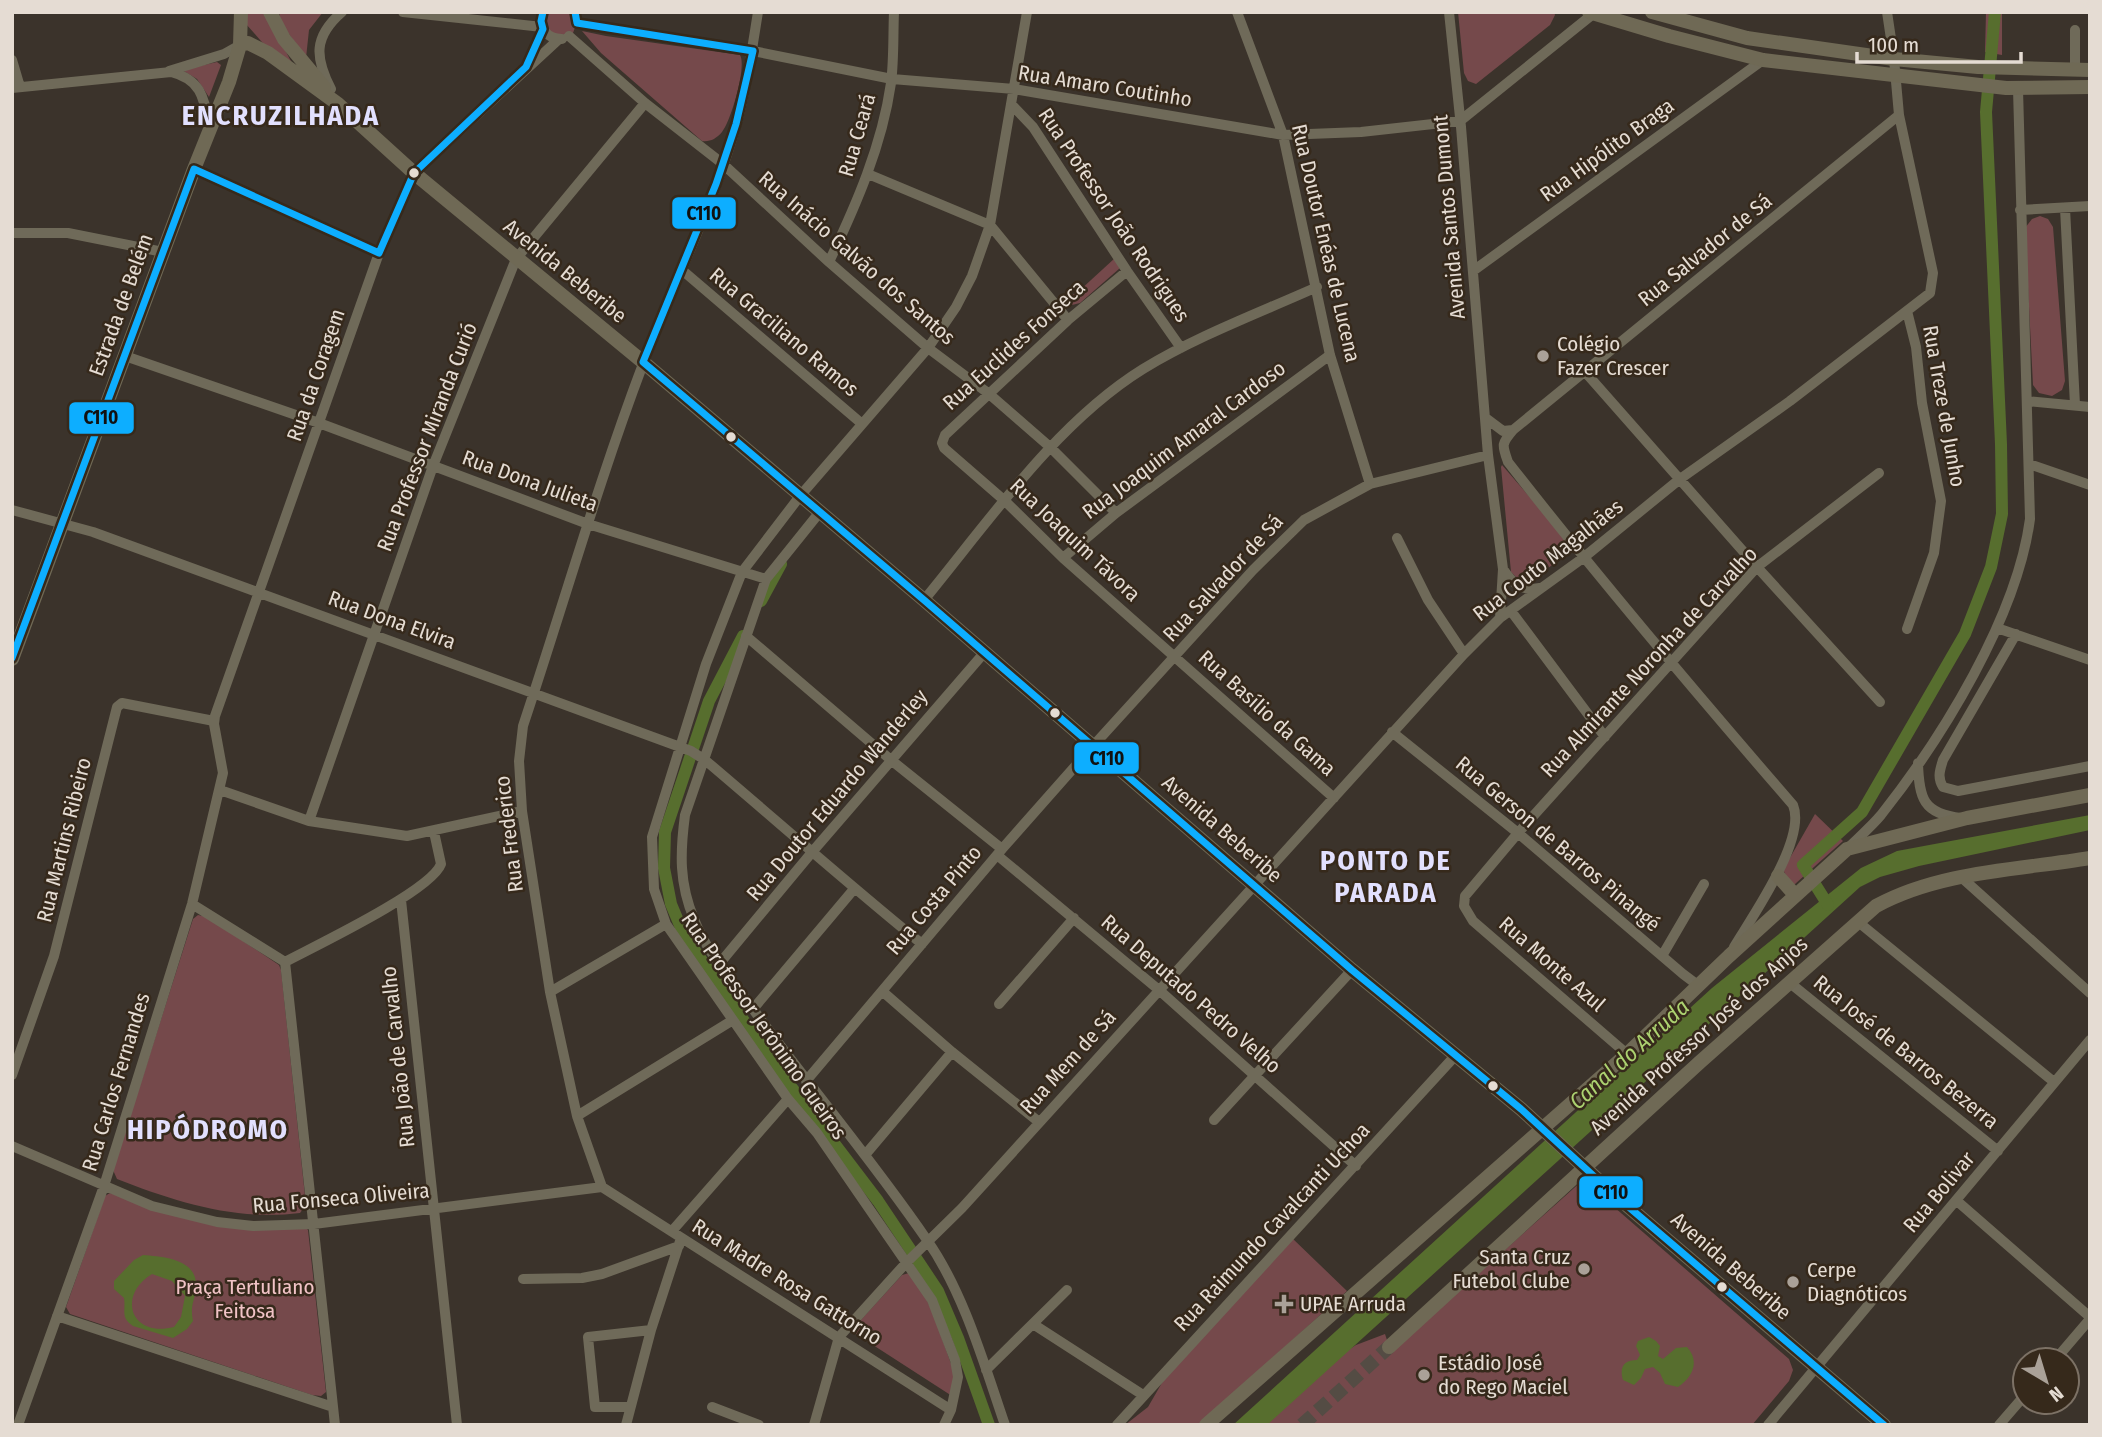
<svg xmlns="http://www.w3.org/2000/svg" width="2102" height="1437" viewBox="0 0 2102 1437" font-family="'Fira Sans Condensed',sans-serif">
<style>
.green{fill:#75494b}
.water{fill:#576e2e;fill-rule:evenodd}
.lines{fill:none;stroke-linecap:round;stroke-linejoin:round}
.canal{stroke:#576e2e;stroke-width:12}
.major-tunnel{stroke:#544c44;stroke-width:14;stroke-dasharray:14 7;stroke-linecap:butt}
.minor{stroke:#6f6a59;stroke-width:10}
.major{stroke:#6f6955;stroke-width:14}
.bus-1-casing{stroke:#36291b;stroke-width:12}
.bus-1{stroke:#0daeff;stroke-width:7}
.bus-dot{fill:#e5dcd3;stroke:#36291b;stroke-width:2.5}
.poi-dot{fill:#aaa198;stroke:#36291b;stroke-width:2.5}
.labels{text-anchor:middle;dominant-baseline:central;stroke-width:5;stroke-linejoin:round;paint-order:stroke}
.street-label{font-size:21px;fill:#e5dcd3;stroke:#36291b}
.poi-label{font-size:21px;fill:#e5dcd3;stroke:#36291b;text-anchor:start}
.park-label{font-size:21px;fill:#f1c3c6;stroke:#36291b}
.water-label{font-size:23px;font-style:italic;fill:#acd270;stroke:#36291b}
.district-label{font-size:28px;font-weight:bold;letter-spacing:2px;fill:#e2e0fe;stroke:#36291b}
.line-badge{stroke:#36291b;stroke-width:2.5}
.pale-badge-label{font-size:19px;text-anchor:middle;font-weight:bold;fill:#111}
</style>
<rect width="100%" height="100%" fill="#3b332b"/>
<path class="green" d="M246,12H265L293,65L268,49L246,24Z
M279,12H323L309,30L306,58L281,23Z
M544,12H575L577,22L573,33L551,37Z
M1458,12H1554L1555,15L1550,25L1476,84L1468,81L1464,73Z
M1986,12H2002V55L1985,52Z
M582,31L606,36L740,55C747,66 731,121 722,132C716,139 710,142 702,141L601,53Z
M217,62L221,65L209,97L197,79L182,70Z
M2040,216L2048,219L2053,227L2065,381L2062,390L2052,396L2039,393L2033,385L2025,228L2032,219Z
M1115,258L1120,268L1080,303L1072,305L1066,299L1079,291Z
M1502,465L1567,540L1569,547C1560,562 1535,581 1517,578L1511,572L1501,467Z
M1815,814L1843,841L1795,884H1791L1783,870Z
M198,915L207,917L279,965L281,970L306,1205L300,1213C235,1221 176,1202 117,1179L113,1170L193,919Z
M1583,1180L1789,1359L1793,1370L1789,1381L1752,1425H1265L1331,1361L1356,1345L1385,1334L1391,1352Z
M110,1193L190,1218L306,1228L308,1230L326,1392L321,1396L312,1395L70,1314L66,1307L105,1196Z
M1292,1238L1347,1291L1198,1425H1125L1148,1407L1163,1381Z
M909,1273L918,1280L934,1316L954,1372L952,1396L856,1334L858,1323L902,1275Z"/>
<path class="water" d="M2090,815V830L1919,866L1880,877L1860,887L1267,1425H1233L1712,988L1861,868L1897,851Z
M143,1255C165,1257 199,1259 196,1289C194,1303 190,1305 193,1321L187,1329L173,1338L133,1326C120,1318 126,1310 124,1298L114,1289V1281L134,1260ZM152,1274L172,1281L185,1296L181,1317L174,1327C130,1338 117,1295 152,1274Z
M1649,1337L1656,1341L1660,1346L1658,1356L1663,1359L1676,1348L1687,1347C1700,1361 1693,1377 1678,1387L1665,1384L1660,1373L1653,1367L1645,1369L1641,1378L1634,1385L1623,1380C1619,1367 1624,1360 1637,1360L1640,1355L1636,1346L1638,1341Z"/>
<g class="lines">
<path class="canal" d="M761,601L781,564
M743,636L709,701L665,832L664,868L671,904L684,935L779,1071L878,1201L938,1291L958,1338L989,1425
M1828,905L1803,865L1862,812L1965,634L1991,567L2002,514L2001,444L1986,112L1995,12"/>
<path class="major-tunnel" d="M1302,1425L1389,1347"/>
<path class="minor" d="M403,12L542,27
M543,12C538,27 546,39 562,39
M1237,12L1283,135L1330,355L1370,484
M1449,12L1461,127L1488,455L1503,569L1500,618
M577,23L753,51L892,79L1014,89L1283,135L1361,132L1460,121L1593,14
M2075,30V70
M569,36L645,103L723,164L829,262L928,348L988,393L1050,447L1116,513
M12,60L20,87
M529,62L543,29
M169,71L224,54L240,45
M12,88L171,72C203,80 204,100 210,129
M331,89C315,58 313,37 342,12
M1012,105L1033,127L1127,271L1181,348
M194,169L379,253
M868,174L990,225L1068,320
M2065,208L2075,405
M2020,210L2090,206
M12,233H68L163,252
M829,262C856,205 882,146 891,83C894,60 893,35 894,12
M682,270L861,423
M1127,271L1068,320L945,435L942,443L944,448L1005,501L1063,558L1334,798
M1473,271L1763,60
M1907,311L1916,347L1922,403L1941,501L1934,553L1907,629
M125,356L319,423L588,524L766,579
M1586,373L1757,567L1880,702
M2027,401L2090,407
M1487,419L1503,431L1513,430L1899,115
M1513,430C1501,444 1502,445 1508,462C1600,580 1696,693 1793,805C1807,839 1752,917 1734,947
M2029,464L2090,485
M12,510L93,532L691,751L705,760C777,821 848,884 922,944
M819,513L766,579L685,815C680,853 679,883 694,919C708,956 738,988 761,1020C816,1094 875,1164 927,1240C964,1293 984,1364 1005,1425
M1397,538L1428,600L1464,654
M1063,558L1116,513L1330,355
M1503,569C1512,583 1522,592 1540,588
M924,600C989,521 1056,423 1143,369C1197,336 1259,313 1317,287
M1511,611L1605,737
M1997,628L2090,660
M2016,634L1943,760C1940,770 1937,777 1943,787L1958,791L2090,766
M746,636L891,760L1002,849
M1392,732L1518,833L1683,974L1699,986
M1918,763C1919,798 1923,814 1961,818
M220,790L309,821L407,836L522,811
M309,821L433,466L516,259L645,103
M1847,849C1858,838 1871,827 1881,815C1942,738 2017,617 2030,519L2018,89
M997,855L1159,990L1356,1166
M1961,877L2090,993
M401,900L457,1425
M192,904L285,962
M1857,921L2054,1082
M1662,956L1704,884
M285,962L335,1425
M285,962C315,946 431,891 441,864L434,832
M720,963L813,851L984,653
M1790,983L1998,1151
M882,991L952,1052L1039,1122
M550,992L666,924
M999,1004L1074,918
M753,1009L854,889
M1627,1054L1473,921L1464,906L1465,896L1518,833L1757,567L1879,473
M12,1075L54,956L117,707L122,703L214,721
M806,1081L1002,849L1093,746L1253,570L1304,520L1370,484L1488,455
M577,1116L733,1020
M1214,1120L1352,970
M12,1146L152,1206L217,1222L253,1226L314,1224L602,1187
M865,1155L952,1052
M602,1187L577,1116L550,992L522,811L519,761L523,726C563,606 598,483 643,364C673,283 714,205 737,122C747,86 752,49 758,12
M602,1187L951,1410
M1957,1201L2090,1317
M672,1231L788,1099
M523,1279L582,1278L602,1274L679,1246
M57,1316L333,1407
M1033,1324L1143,1395
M2055,1360L2090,1319
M986,1370L1067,1290
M630,1407H595L588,1337L651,1330
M712,1407L759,1425
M18,1425L104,1186L192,904L223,773L214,724L215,716L379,253L414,173L559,39
M626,1425L651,1330L681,1238
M814,1425L839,1337L906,1263L962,1208L1464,654L1500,618L1583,558L1680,479L1790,401L1930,293L1933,273L1899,115L1894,59L1887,12
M944,1425L951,1410L958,1377L955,1360L932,1300L817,1133L788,1099L666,924L654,889L652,837L706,664L742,572L800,496L928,348L956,307L972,276L990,225L1027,12
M1117,1425L1455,1056
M1768,1425L2090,1040
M1999,1425L2025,1395"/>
<path class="major" d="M270,12L284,39L324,87
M1589,12L1669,36L1763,60L2006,88L2090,87
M1652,12L1747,38L1894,59L1978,67L2090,70
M240,45L248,43L268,53L338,104L414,173L643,362L924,600L1352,970L1521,1109L1610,1191L1884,1425
M12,659L194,169L229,82L240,45L241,12
M1778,876L1795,895
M1389,1347L1700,1062L1876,906C1940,871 2019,870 2090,858
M1206,1425L1627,1054L1729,956L1847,849L1967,818L2090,795"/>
<defs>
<path id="bus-1" d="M575,12L577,23L753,51L736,124L716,184L643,362L924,600L1352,970L1521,1109L1610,1191L1884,1425
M12,658L194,169L379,253L414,173L526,67L543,29L541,21L543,12"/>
</defs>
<use href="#bus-1" class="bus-1-casing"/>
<use href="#bus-1" class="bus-1"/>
</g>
<g class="bus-dot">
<circle cx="414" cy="173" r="6"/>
<circle cx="731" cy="437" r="6"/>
<circle cx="1055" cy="713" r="6"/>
<circle cx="1493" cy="1086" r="6"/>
<circle cx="1722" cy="1287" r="6"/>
</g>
<g class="poi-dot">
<circle cx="1543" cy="356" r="7"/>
<circle cx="1584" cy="1269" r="7"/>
<circle cx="1793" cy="1282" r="7"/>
<path d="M1280.5 1293.5h7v7h7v7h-7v7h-7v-7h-7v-7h7z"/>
<circle cx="1424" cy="1375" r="7"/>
</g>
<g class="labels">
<g class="street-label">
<text transform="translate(1105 86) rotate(9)">Rua Amaro Coutinho</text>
<text transform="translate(857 135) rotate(-74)">Rua Ceará</text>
<text transform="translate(1607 150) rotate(-36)">Rua Hipólito Braga</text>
<text transform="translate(1114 215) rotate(56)">Rua Professor João Rodrigues</text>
<text transform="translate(1449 217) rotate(-95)">Avenida Santos Dumont</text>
<text transform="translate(1326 243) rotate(77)">Rua Doutor Enéas de Lucena</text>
<text transform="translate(1705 250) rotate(-39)">Rua Salvador de Sá</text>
<text transform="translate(857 258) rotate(41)">Rua Inácio Galvão dos Santos</text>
<text transform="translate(565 271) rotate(39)">Avenida Beberibe</text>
<text transform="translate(121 305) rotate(-70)">Estrada de Belém</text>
<text transform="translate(784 332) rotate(40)">Rua Graciliano Ramos</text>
<text transform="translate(1014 345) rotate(-42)">Rua Euclides Fonseca</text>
<text transform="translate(316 375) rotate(-71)">Rua da Coragem</text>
<text transform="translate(1944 406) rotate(80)">Rua Treze de Junho</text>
<text transform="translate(427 437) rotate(-69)">Rua Professor Miranda Curió</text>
<text transform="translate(1184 440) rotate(-37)">Rua Joaquim Amaral Cardoso</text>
<text transform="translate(530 481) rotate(20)">Rua Dona Julieta</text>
<text transform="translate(1075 540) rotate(43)">Rua Joaquim Távora</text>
<text transform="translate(1548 560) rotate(-38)">Rua Couto Magalhães</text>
<text transform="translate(1223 578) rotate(-47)">Rua Salvador de Sá</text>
<text transform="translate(392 620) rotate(20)">Rua Dona Elvira</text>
<text transform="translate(1649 662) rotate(-47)">Rua Almirante Noronha de Carvalho</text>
<text transform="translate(1267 713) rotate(42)">Rua Basílio da Gama</text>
<text transform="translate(837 795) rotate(-50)">Rua Doutor Eduardo Wanderley</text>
<text transform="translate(1222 829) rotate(41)">Avenida Beberibe</text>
<text transform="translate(509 834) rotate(-97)">Rua Frederico</text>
<text transform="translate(64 840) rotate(-76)">Rua Martins Ribeiro</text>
<text transform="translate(1558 844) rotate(40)">Rua Gerson de Barros Pinangé</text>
<text transform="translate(934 900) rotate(-50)">Rua Costa Pinto</text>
<text transform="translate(1552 964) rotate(41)">Rua Monte Azul</text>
<text transform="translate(1191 994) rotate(41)">Rua Deputado Pedro Velho</text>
<text transform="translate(764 1026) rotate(55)">Rua Professor Jerônimo Gueiros</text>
<text transform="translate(1699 1036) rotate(-42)">Avenida Professor José dos Anjos</text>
<text transform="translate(1906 1052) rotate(39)">Rua José de Barros Bezerra</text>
<text transform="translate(398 1057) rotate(-96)">Rua João de Carvalho</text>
<text transform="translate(1068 1062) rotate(-48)">Rua Mem de Sá</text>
<text transform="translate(116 1082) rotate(-73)">Rua Carlos Fernandes</text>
<text transform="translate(1939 1192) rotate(-50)">Rua Bolivar</text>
<text transform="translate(341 1198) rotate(-5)">Rua Fonseca Oliveira</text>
<text transform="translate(1272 1227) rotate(-47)">Rua Raimundo Cavalcanti Uchoa</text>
<text transform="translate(1731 1266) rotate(41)">Avenida Beberibe</text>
<text transform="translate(787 1282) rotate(32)">Rua Madre Rosa Gattorno</text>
</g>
<g class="poi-label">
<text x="1557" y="344">Colégio<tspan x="1557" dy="24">Fazer Crescer</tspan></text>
<text x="1570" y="1257" text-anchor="end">Santa Cruz<tspan x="1570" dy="24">Futebol Clube</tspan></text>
<text x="1807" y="1270">Cerpe<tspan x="1807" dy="24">Diagnóticos</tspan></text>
<text x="1300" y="1304">UPAE Arruda</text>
<text x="1438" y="1363">Estádio José<tspan x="1438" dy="24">do Rego Maciel</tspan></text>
</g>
<g class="park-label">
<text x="245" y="1287">Praça Tertuliano<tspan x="245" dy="24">Feitosa</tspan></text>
</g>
<g class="water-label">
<text transform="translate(1629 1054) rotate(-42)">Canal do Arruda</text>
</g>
<g class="district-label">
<text x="281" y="115">ENCRUZILHADA</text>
<text x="1386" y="860">PONTO DE<tspan x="1386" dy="32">PARADA</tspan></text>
<text x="208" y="1129">HIPÓDROMO</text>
</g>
</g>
<g class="line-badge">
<rect x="671" y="196" width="66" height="34" rx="7" fill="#0daeff"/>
<rect x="68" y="401" width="67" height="34" rx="7" fill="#0daeff"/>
<rect x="1073" y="741" width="67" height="34" rx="7" fill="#0daeff"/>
<rect x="1578" y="1175" width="66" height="34" rx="7" fill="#0daeff"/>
</g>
<g class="pale-badge-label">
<text x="704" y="220">C110</text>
<text x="101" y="424">C110</text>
<text x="1107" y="765">C110</text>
<text x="1611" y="1199">C110</text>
</g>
<rect width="2102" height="1437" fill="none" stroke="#e5dcd3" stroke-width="28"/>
<g transform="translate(2046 1381) rotate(142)"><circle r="33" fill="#36291b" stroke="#7c7165" stroke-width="2"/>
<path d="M0-5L12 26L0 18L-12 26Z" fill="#aaa198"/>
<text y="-10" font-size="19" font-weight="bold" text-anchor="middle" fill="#e5dcd3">N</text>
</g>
<path d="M1857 52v10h164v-10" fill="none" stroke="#e5dcd3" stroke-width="3.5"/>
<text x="1868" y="52" font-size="21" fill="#e5dcd3" stroke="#36291b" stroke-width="5" paint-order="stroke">100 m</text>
</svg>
